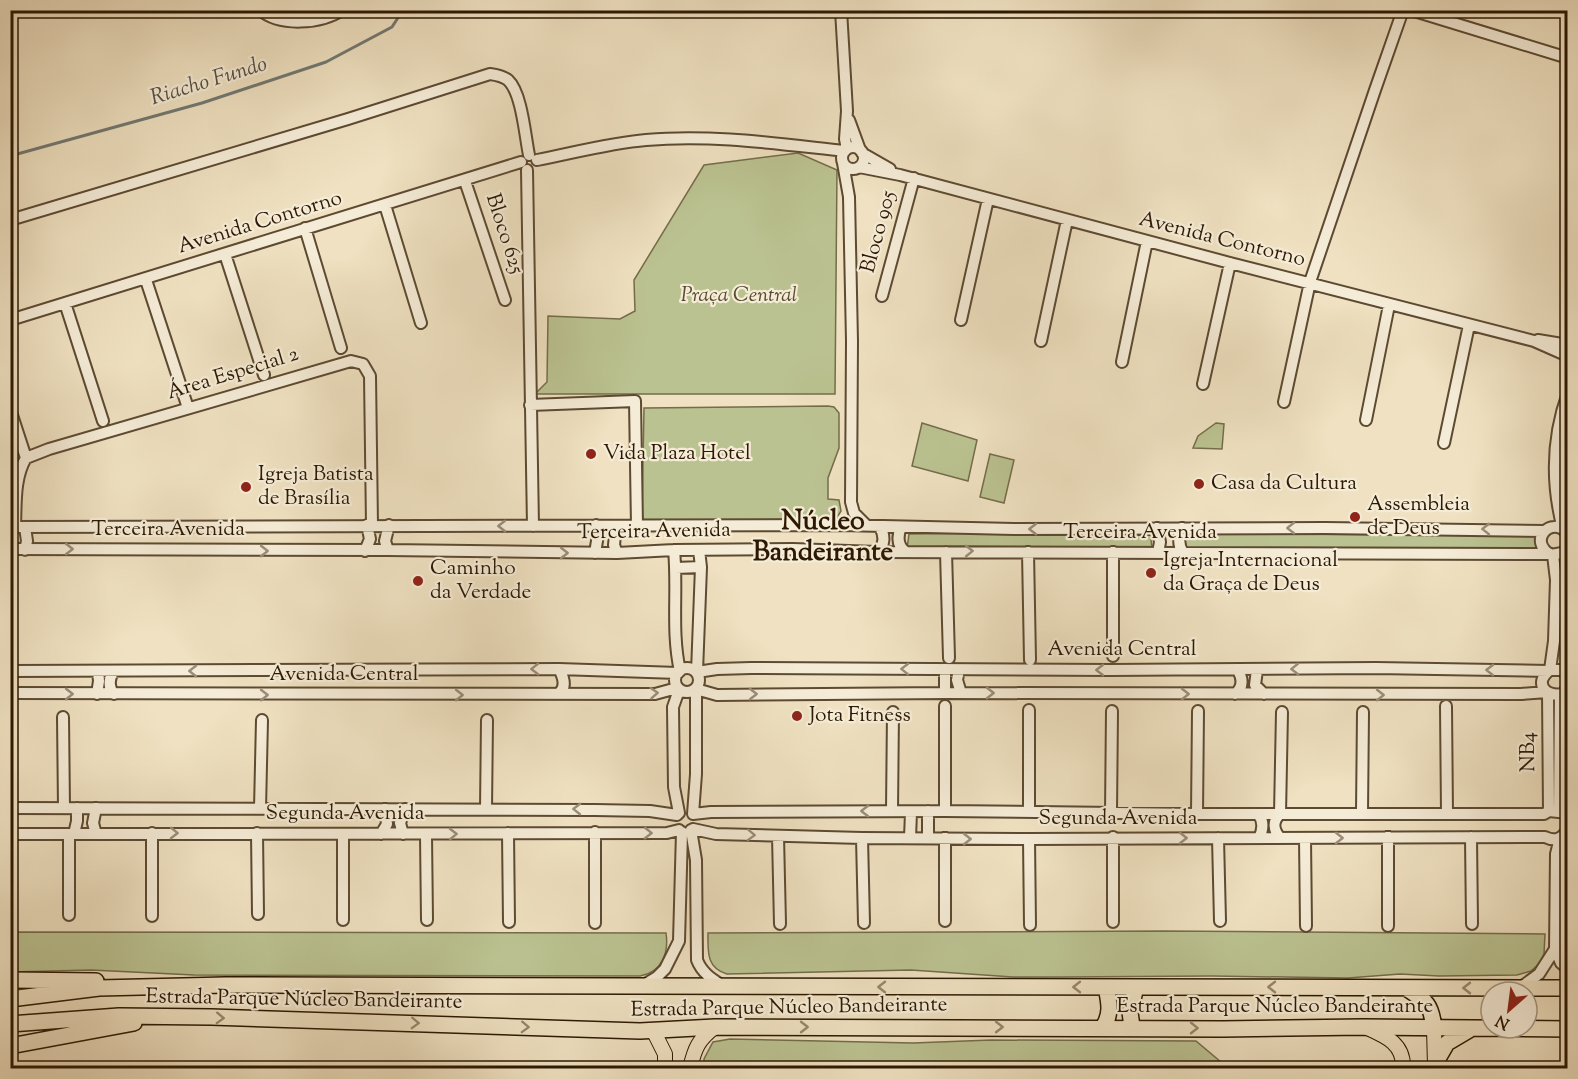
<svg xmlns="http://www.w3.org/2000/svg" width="1578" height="1079" viewBox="0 0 1578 1079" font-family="'Sorts Mill Goudy',serif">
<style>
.green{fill:#bbc291;stroke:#746d4a;stroke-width:1.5}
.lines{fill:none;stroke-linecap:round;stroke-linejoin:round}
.stream{stroke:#727973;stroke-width:3}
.minor-casing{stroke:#5d4a32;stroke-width:14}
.major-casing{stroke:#2c1803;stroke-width:16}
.highway-casing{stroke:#2c1803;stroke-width:18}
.minor{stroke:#f5ecd7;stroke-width:10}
.major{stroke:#efe1c1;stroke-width:14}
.highway{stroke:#efe1c1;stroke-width:15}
.oneway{stroke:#9b8d78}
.oneway2{stroke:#97876c}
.poi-dot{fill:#8f2418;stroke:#f5ecd7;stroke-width:2}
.labels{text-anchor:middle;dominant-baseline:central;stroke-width:4.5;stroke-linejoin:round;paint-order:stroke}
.street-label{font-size:21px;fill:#2c1803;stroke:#f5ecd7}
.park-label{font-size:21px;font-style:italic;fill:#574b2e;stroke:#f5ecd7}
.poi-label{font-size:21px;fill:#2c1803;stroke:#f5ecd7;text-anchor:start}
.water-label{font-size:22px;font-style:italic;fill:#555144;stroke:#f5ecd7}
.district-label{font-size:27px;font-weight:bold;fill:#2c1803;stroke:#f5ecd7}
</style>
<rect width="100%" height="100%" fill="#efe1c1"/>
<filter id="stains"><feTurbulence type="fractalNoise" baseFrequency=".00333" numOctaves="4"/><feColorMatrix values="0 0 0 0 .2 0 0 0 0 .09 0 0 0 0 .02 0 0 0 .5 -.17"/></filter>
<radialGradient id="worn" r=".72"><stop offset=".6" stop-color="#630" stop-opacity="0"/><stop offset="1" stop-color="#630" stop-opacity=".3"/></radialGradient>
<path class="green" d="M798,153L837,170L835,394H535L547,382L548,316L620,319L635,311L634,280L704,165Z
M828,406L834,407L839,413V448L828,478V499L839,500L841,511L834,522L642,520L644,408Z
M922,423L977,440L968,481L912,466Z
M1216,423L1224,424L1222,449L1193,448L1198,436Z
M990,454L1014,460L1004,503L980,497Z
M1150,531L1152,548L907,549L909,534Z
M1185,534L1539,535V551H1185Z
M1164,931L1545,934L1544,954L1540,963L1531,971L1517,975L1439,976L1400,974L1348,978L1212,976L1059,977H1013L911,970L727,974C706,968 708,951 708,933Z
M11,932L666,933C669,953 662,972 640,976L194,975L91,970L11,972Z
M730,1039L913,1043L991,1040L1196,1041L1228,1068H704V1059L713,1042Z"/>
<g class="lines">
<path class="stream" d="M10,156L202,103L326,62L392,27L403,10"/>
<defs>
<path id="minor" d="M260,10C280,27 321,24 342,10
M841,10L847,111L845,139L847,149
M1411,10L1568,58
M849,120L860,150
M842 158a11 11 0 1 1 22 0a11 11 0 1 1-22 0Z
M862,153L890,169
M537,160C573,153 610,143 646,140C712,134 779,144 845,151
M843,163L849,197L852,341L851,502L854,513L867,526
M859,167L900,175L1230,263L1534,341L1568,356
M527,170L533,526
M465,181L505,300
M385,205L421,323
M10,220L348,119L490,74C497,75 503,76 508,80C522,93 525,136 529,155
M305,228L341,348
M225,254L264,375
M146,280L188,408
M882,296L914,178
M65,303L103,421
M10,320L521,162
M961,320L988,199
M1538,340L1568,345
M1041,341L1067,220
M1122,362L1147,241
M1203,384L1230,263
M1284,402L1310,282L1375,90L1403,10
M530,405L635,401L637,526
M10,409L26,458
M1366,420L1389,305
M1444,443L1469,325
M616,526L614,545L617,553
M10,527L840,525L1014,529L1325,528L1544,531
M15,527C16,504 14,478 26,458L49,449L351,361L363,364L370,376L372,525
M901,527C897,537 897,546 906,552
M1157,528L1160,542L1158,553
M1182,528C1178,537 1178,545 1183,553
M1563,529C1551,483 1552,437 1568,393
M1567,533C1551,515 1527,541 1551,555L1562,553L1568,548
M10,549L388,550L617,553L674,550L793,549L877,552L1549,554
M25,550L27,541L25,527
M388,550L385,541L389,525
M674,550C678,590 671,631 680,671
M699,550L701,567L697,672L717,669L751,668L1111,670L1376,668L1548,671
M365,551L370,539L367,525
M877,552C885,545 885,536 880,527
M946,552L949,658
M1028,552L1030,660
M595,553L598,535L596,525
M676,568L701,567
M1113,656V552
M675 680a12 12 0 1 1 24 0a12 12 0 1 1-24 0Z
M945,669V693
M959,670L957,680L961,693
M1257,670L1255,685L1264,694
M1550,670L1554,641L1556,580L1553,555
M10,671L559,669L678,673
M113,672C109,679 108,687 114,694
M1568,676L1562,670H1550C1534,682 1544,697 1562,694L1568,688
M1547,692L1521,694L945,693L717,695L696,689V774L693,814L711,812L945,811L1197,814H1544L1549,811L1568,813
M10,693L655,694L677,688
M1548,693L1549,811
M97,694L99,681L98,671
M558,694C567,688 564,678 559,669
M1235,694C1244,687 1243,678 1237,669
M1446,706L1447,814
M1029,710V812
M63,717L64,808
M10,808L595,810L650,811L677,815
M96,808L93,823L96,834
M260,809L262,720
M486,809L487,720
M892,811L893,712
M945,811V706
M1559,812L1560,695
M679,813L674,787L673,707L679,690
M1111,813L1112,711
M1362,813L1363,712
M1197,814L1198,711
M1258,814C1264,821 1263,830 1259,838
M1280,814L1282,712
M1280,814C1272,822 1273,829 1280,838
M693,829L716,834L862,838L1029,839L1545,837C1555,842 1563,839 1568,828
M691,830L696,860L697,960C702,973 712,979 723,986
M257,833L258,914
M508,833L509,922
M10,834L667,833L679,830
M69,834V915
M74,834L77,821V808
M381,834L387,824L385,809
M403,834L400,823L405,809
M426,835L427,920
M778,836L780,924
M1471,837L1472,924
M862,838L864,923
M910,838L911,812
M928,838V811
M945,838V921
M1218,838L1220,921
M1305,838L1306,926
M1560,838L1556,854L1555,949L1561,963L1568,969
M1029,839L1030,925
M152,916V833
M343,920V834
M1113,922V837
M595,923V832
M1388,926V837
M644,985L657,977L665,969L679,941L682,832
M1520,988L1539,974L1555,949"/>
<path id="major" d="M1365,1027C1385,1036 1404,1043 1403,1068
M1434,1028L1435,1066
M653,1030L665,1054V1068
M690,1068C695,1048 698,1040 715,1027"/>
<path id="highway" d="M10,980L96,981
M1406,988C1426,1001 1431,1003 1434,1028
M10,999L99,988L225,985L1568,988
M10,1024L119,1016L211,1017L640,1031L715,1027L1223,1029L1363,1027L1568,1029
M1103,1027C1112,1014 1109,1002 1106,987
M1132,1027L1130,1012L1136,987
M10,1046L134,1023
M1436,1062L1447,1043L1469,1030"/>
</defs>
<use href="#minor" class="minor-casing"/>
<use href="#major" class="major-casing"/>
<use href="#highway" class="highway-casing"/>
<use href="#minor" class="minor"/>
<use href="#major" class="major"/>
<use href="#highway" class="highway"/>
</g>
<defs><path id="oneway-chevron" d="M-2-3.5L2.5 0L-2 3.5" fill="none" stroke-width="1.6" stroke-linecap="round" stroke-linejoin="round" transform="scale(1.5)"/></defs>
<g class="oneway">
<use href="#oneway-chevron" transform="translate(502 526) rotate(180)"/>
<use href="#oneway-chevron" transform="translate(1291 528) rotate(180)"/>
<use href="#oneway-chevron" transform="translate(1033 529) rotate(180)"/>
<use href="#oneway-chevron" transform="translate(1486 529) rotate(-179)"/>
<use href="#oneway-chevron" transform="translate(69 549)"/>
<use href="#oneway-chevron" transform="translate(264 551)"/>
<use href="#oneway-chevron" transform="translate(969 551) rotate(-1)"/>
<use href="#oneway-chevron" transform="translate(564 553)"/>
<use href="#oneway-chevron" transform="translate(535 669) rotate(179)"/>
<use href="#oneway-chevron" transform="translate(905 669) rotate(-179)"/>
<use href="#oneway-chevron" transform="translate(1295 669) rotate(179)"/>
<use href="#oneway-chevron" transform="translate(1100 670) rotate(-180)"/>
<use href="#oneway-chevron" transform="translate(1490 670) rotate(-179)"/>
<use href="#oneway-chevron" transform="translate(193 671) rotate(180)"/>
<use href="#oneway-chevron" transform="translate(654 693) rotate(-4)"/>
<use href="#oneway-chevron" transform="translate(990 693)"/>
<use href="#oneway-chevron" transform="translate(69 694)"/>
<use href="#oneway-chevron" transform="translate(753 694)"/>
<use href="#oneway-chevron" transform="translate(1185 694)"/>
<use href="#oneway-chevron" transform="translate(264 695)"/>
<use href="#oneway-chevron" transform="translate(459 695)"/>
<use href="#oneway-chevron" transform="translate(1380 695)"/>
<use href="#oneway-chevron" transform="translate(577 809) rotate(-179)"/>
<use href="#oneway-chevron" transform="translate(865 811) rotate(180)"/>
<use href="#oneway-chevron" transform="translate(174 833) rotate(1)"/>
<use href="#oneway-chevron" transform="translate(648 833) rotate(1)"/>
<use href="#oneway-chevron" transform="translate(453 834) rotate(-1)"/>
<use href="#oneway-chevron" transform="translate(751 835) rotate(2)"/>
<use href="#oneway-chevron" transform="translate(1183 838)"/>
<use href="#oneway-chevron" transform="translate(1339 838)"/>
<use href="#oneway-chevron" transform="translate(967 839)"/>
</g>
<g class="oneway2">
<use href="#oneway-chevron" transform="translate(882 987) rotate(-180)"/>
<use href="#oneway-chevron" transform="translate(1077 987) rotate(-180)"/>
<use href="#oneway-chevron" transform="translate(1272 987) rotate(-180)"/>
<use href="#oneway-chevron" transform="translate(1467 988) rotate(-180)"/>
<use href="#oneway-chevron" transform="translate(220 1018) rotate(2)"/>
<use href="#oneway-chevron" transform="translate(415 1023) rotate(2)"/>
<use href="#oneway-chevron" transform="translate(525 1027) rotate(2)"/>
<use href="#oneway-chevron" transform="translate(804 1027)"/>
<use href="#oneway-chevron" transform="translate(999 1027)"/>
<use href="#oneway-chevron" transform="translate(1194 1028) rotate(1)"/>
</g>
<g class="poi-dot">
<circle cx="591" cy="454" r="6"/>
<circle cx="1199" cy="484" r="6"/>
<circle cx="246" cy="487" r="6"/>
<circle cx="1355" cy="517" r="6"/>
<circle cx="1151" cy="573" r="6"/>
<circle cx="418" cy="581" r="6"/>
<circle cx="797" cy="716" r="6"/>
</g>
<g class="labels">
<g class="street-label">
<text transform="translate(260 223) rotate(-17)">Avenida Contorno</text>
<text transform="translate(879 232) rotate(-75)">Bloco 905</text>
<text transform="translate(504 234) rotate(72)">Bloco 625</text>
<text transform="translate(1222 240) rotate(14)">Avenida Contorno</text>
<text transform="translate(233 374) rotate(-17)">Área Especial 2</text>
<text x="168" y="530">Terceira Avenida</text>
<text transform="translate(654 532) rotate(-1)">Terceira Avenida</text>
<text x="1140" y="533">Terceira Avenida</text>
<text x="1122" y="650">Avenida Central</text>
<text x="344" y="675">Avenida Central</text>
<text transform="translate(1529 752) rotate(-91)">NB4</text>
<text x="345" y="814">Segunda Avenida</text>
<text x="1118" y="819">Segunda Avenida</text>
<text transform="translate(304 1000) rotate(1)">Estrada Parque Núcleo Bandeirante</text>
<text x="1275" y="1007">Estrada Parque Núcleo Bandeirante</text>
<text transform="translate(789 1008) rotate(-1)">Estrada Parque Núcleo Bandeirante</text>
</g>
<g class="park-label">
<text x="739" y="296">Praça Central</text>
</g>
<g class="poi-label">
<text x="603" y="454">Vida Plaza Hotel</text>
<text x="258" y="475">Igreja Batista<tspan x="258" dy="24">de Brasília</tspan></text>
<text x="1211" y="484">Casa da Cultura</text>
<text x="1367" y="505">Assembleia<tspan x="1367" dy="24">de Deus</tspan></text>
<text x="1163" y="561">Igreja Internacional<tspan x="1163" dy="24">da Graça de Deus</tspan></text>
<text x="430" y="569">Caminho<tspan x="430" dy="24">da Verdade</tspan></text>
<text x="809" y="716">Jota Fitness</text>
</g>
<g class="water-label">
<text transform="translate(209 82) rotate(-17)">Riacho Fundo</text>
</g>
<g class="district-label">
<text x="823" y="522">Núcleo<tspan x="823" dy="31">Bandeirante</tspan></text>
</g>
</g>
<rect width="1578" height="1079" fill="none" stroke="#efe1c1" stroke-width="36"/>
<rect x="12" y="12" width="1554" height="1055" fill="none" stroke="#2c1803" stroke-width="3"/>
<rect x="18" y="18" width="1542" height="1043" fill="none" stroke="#2c1803" stroke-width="1.5"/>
<g transform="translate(1509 1010) rotate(208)"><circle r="28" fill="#f5ecd7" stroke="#a59782" stroke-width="1.5"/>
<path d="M0-4.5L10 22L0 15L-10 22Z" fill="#8f2418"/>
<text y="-9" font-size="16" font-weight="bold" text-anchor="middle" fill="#2c1803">N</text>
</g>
<rect width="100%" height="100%" filter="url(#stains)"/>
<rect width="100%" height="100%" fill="url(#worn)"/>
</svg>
